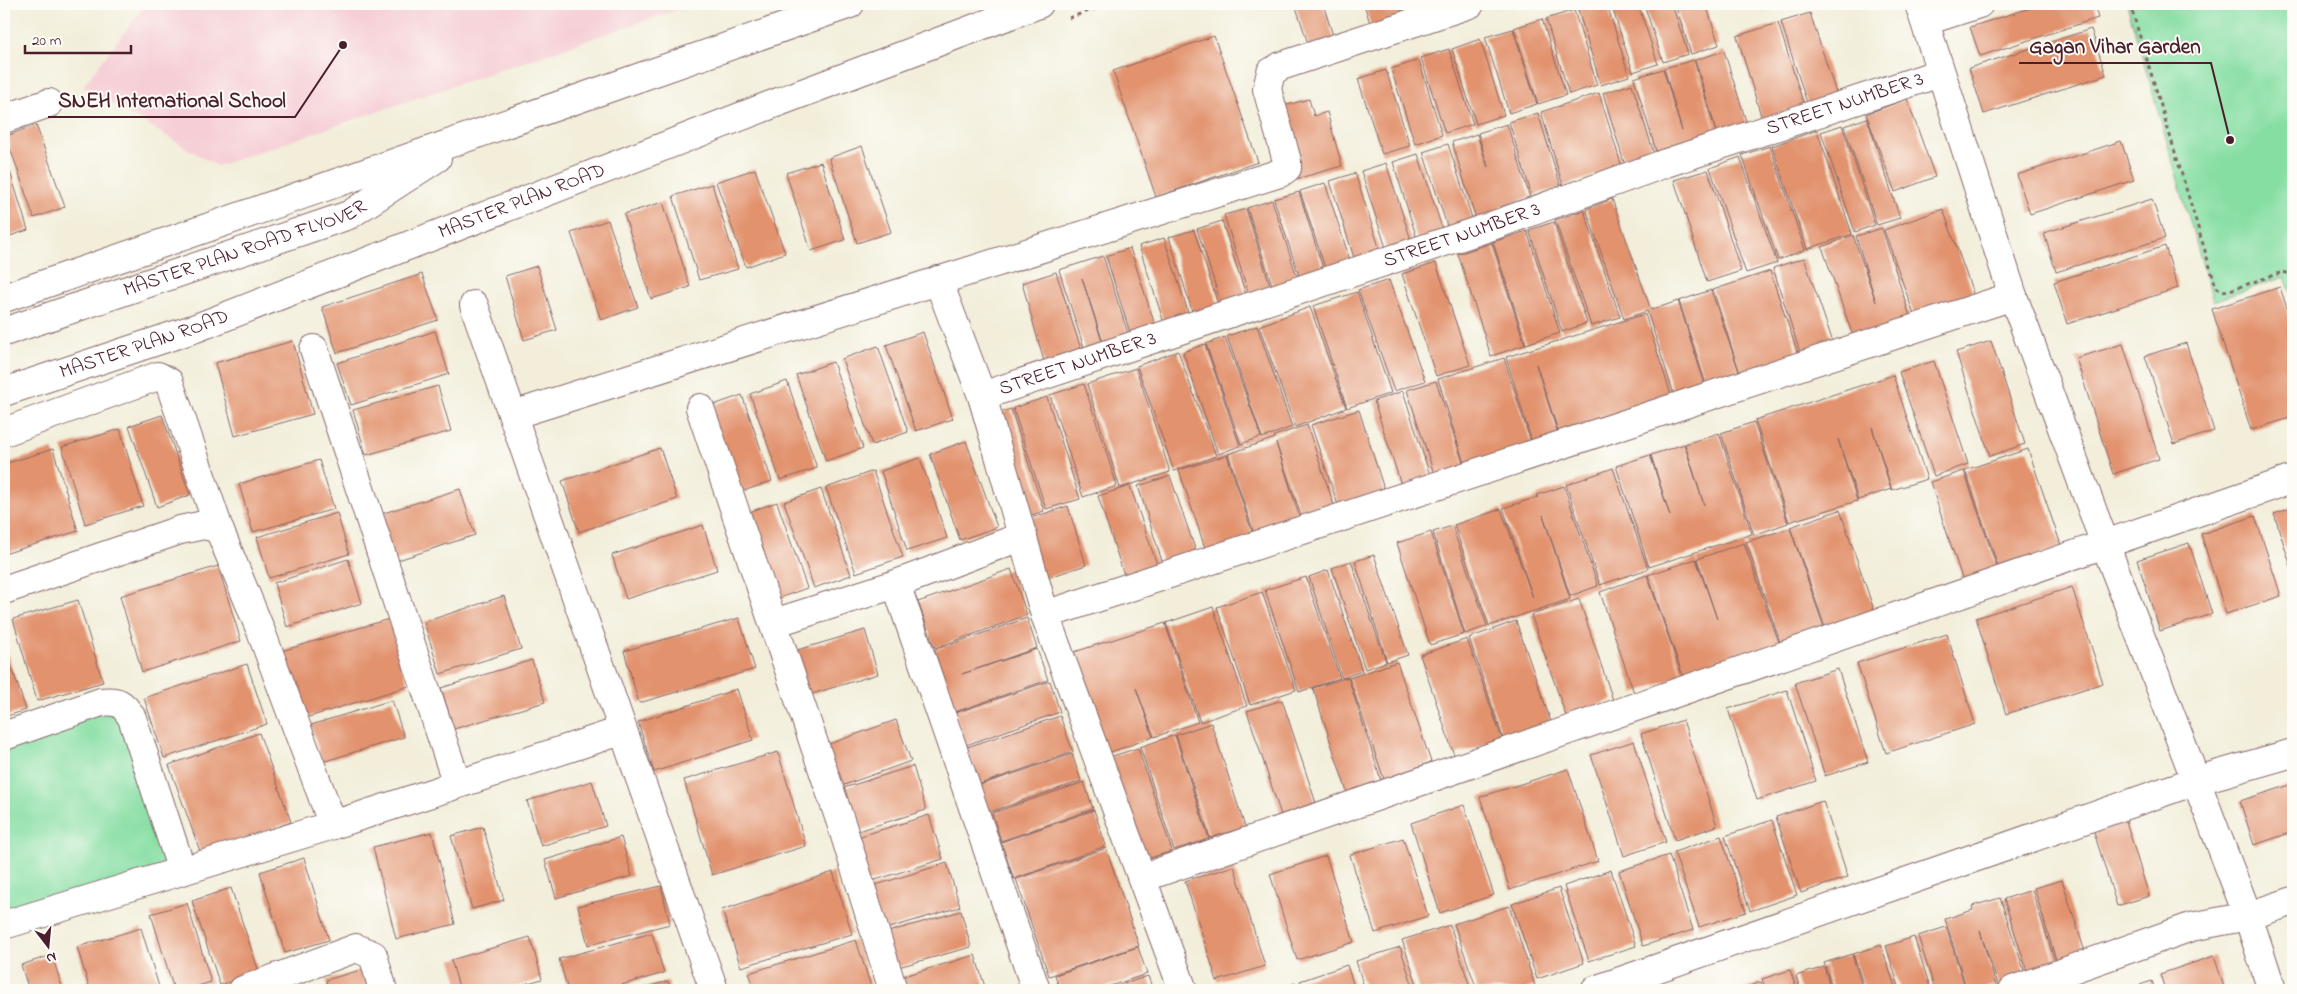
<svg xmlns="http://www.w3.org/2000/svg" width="2297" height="994" viewBox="0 0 2297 994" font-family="'Indie Flower',sans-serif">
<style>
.built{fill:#f6cfd6}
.green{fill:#86dea3;stroke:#687e67}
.building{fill:#e2926d}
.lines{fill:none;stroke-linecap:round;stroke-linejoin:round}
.minor-casing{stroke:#856768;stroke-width:30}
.secondary-casing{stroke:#856768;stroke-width:30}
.path{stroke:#856768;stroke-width:3;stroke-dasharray:4 4;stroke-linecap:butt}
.minor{stroke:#fff;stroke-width:28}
.secondary{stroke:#fff;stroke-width:28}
.labels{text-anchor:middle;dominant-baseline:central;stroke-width:4;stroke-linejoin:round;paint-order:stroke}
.street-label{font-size:20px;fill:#4a1f2b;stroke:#fdfcf7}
.leader{fill:none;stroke:#4a1f2b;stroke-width:2}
.callout-dot{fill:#4a1f2b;stroke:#fdfcf7;stroke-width:2}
.callout-label{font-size:21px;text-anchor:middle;font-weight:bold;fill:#4a1f2b;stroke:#fdfcf7;stroke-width:4;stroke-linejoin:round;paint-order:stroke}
</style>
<rect width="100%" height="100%" fill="#fdfcf7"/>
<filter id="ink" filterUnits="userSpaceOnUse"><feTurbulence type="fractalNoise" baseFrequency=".02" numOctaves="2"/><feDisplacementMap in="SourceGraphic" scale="10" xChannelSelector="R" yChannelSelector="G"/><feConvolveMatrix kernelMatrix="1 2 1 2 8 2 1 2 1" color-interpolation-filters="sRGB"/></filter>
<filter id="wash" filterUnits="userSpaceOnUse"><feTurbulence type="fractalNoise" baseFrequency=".0096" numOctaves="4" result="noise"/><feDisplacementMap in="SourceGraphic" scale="20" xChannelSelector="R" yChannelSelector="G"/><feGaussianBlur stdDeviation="1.12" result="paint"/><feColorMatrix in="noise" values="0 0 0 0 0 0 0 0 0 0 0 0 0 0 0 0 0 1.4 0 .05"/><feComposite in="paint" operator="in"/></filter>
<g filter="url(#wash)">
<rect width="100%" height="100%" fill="#f2eeda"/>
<path class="built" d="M146,4H694L217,166L83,86Z"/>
<path class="green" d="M2127,4H2293V299L2285,277L2213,301Z
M116,707L172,865L4,917V746Z"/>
<g id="blocks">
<path class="building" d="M1295,4H1323L1336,45L1311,53Z
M1364,4H1399L1406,23L1373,33Z
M1405,4H1433L1410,20Z
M1595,4H1607L1629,76L1601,85L1578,10Z
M1611,4H1638L1658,64L1633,72Z
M1644,4H1672L1688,54L1663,62Z
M1675,4H1706L1719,45L1691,54Z
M2043,4H2094L2098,18L1980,56L1970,27Z
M1574,10L1597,85L1569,94L1546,19Z
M1810,13L1837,96L1808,106L1781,22Z
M1542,19L1566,95L1538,104L1514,28Z
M1778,23L1804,105L1762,119L1737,36Z
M1513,29L1537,104L1509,113L1485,37Z
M2091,29L2106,75L1984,114L1969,68Z
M1214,36L1258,162L1156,197L1113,71Z
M1480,39L1504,115L1476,124L1452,49Z
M1449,49L1473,124L1445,133L1421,58Z
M1724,51L1747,124L1717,133L1695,60Z
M1419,60L1442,135L1415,144L1391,69Z
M1694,60L1716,133L1656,151L1634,78L1663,69L1682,131L1664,68Z
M1386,70L1410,146L1382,154L1358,79Z
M1632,84L1655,157L1625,166L1603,93Z
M1599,93L1622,167L1563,186L1541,112Z
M1309,99L1314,116L1327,112L1342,166L1296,179L1276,108Z
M1907,99L1935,177L1895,192L1866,114Z
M1538,113L1561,187L1532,196L1509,122Z
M1867,118L1900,218L1877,225L1844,126Z
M1507,124L1530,197L1500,207L1503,214L1477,222L1452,142L1477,134L1488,167L1478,133Z
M36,125L65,207L34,218L6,136Z
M1842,125L1875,225L1855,232L1821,132Z
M1817,130L1852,234L1807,249L1772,146Z
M2121,141L2134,180L2030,214L2017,175Z
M1448,144L1474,224L1449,232L1423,152Z
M862,146L891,232L857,243L829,158Z
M1770,146L1805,250L1778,260L1742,155Z
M4,152L28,230L4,238Z
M1418,154L1444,234L1418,242L1393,162Z
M1740,157L1777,263L1746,273L1710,168Z
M821,162L845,240L811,251L786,173Z
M1386,163L1412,243L1387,251L1361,171Z
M755,169L785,253L746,267L716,182Z
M1708,170L1741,271L1707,282L1674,180Z
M1355,173L1381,253L1355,261L1330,181Z
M1325,183L1351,263L1326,271L1300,191Z
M712,184L738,269L699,280L673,196Z
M1299,192L1324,272L1300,279L1274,199Z
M1612,199L1651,310L1678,301L1708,394L1677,404L1647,311L1624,319L1586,209Z
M2152,199L2165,238L2056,272L2044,233Z
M1272,200L1298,280L1273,288L1247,208Z
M663,202L690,287L651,299L624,214Z
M1246,209L1271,288L1249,295L1224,215Z
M1943,209L1977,304L1918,326L1884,230Z
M1584,210L1620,317L1591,326L1555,220Z
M608,220L638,307L601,320L571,233Z
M1222,221L1248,301L1223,309L1197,229Z
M1554,222L1587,323L1562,332L1529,230Z
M1882,228L1913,326L1856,345L1822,247L1853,235L1876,302L1856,236Z
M1194,230L1220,310L1194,317L1169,237Z
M1527,231L1560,333L1526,344L1493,242Z
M1164,238L1190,318L1165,326L1139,246Z
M1492,243L1525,345L1491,356L1458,254Z
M2165,246L2178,288L2067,324L2054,282Z
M1130,248L1156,328L1131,336L1106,256Z
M1103,256L1129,337L1104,345L1082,278L1103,345L1085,351L1059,270Z
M1804,258L1836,351L1803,362L1773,268Z
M1436,263L1470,365L1436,376L1402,274Z
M537,266L557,330L524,340L505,276Z
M1770,271L1801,363L1709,394L1679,301L1711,290L1741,377L1713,290Z
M1056,272L1082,352L1045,365L1022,283Z
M422,274L438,320L337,353L322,307Z
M1389,280L1425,381L1394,391L1358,290Z
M2280,287L2293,327V417L2251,430L2212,309Z
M1357,292L1391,393L1347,408L1313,306Z
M1310,307L1346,408L1295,427L1259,326Z
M1645,314L1673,401L1560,437L1536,364L1560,441L1534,449L1506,357Z
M1257,326L1292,427L1262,438L1227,336Z
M435,331L449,374L351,405L337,363Z
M923,332L953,419L916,431L886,345Z
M1225,337L1261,437L1241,444L1206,344Z
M293,341L313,414L235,436L215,363Z
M1991,341L2025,444L1990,456L1956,352Z
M2186,343L2214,431L2174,444L2145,356Z
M1205,344L1240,446L1218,454L1183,352Z
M2123,344L2159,459L2113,474L2076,358Z
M878,346L908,432L872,445L842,359Z
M1178,351L1216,456L1174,471L1137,366Z
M1504,358L1533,449L1466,470L1438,379Z
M1934,361L1968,464L1934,476L1899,372Z
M833,362L863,448L826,461L796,375Z
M1136,368L1170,472L1120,488L1087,384Z
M1893,375L1927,479L1892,490L1872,427L1891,489L1858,500L1838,439L1857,501L1789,522L1755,420Z
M787,381L817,468L780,480L750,394Z
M1436,381L1467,474L1437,483L1407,390Z
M1084,384L1117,486L1083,497L1050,395Z
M438,386L451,431L366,455L353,410Z
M1403,391L1433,485L1404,494L1374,401Z
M742,395L772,481L735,494L705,408Z
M1047,397L1080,499L1046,509L1013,408Z
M1011,409L1044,511L1010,522L977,420Z
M1359,410L1389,505L1343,520L1311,425Z
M162,415L190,495L157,507L129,426Z
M1754,422L1788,523L1754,535L1721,433Z
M1307,425L1338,517L1305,527L1276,443L1305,534L1259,549L1228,454L1275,438L1274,436Z
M120,429L143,506L85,524L62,447Z
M1719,433L1752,534L1649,567L1616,466L1650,455L1670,516L1651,455L1684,444L1704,505L1685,444Z
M966,441L997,527L960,540L930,454Z
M660,448L677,499L579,532L562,481Z
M53,449L78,531L4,554V464Z
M2028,449L2062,548L1999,569L1965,470Z
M1227,455L1258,550L1211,566L1179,470Z
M920,458L947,538L907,551L881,471Z
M319,460L334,509L253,532L239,484Z
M1613,468L1648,569L1600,585L1566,485Z
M873,471L903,557L856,573L826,488Z
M1964,471L1998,570L1963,581L1930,482Z
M1170,476L1202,569L1168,580L1138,486Z
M1130,486L1162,579L1129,590L1098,496Z
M1564,486L1598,586L1570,596L1543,515L1570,599L1489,626L1454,525L1501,509L1533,598L1503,508L1538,497L1537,495Z
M460,489L475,535L386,564L371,517Z
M821,489L851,575L814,588L784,502Z
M777,502L807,588L771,601L741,515Z
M1068,506L1086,565L1040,580L1022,521Z
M2293,507V573L2274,514Z
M1840,510L1874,610L1825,627L1790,527Z
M337,513L349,554L269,578L257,537Z
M2255,516L2281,596L2226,614L2201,534Z
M703,525L717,570L626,599L612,555Z
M1452,526L1487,626L1465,634L1433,532Z
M1790,528L1824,628L1780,642L1746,542Z
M1431,532L1464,634L1430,645L1397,543Z
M1744,543L1779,643L1683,676L1648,575L1696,559L1717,619L1697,559Z
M2189,543L2212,614L2160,631L2137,560Z
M1374,555L1408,655L1387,662L1355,561Z
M348,559L362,603L287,627L274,583Z
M1351,561L1386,662L1365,669L1332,568Z
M218,566L241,641L142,672L120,596Z
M1011,569L1027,615L935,648L918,602Z
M1328,570L1362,671L1342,678L1309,577Z
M1647,575L1682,676L1634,693L1600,592Z
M1306,577L1340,678L1299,692L1265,590Z
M2072,587L2103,683L2006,714L1976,618Z
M1262,592L1296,690L1250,705L1217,607Z
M504,596L521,649L440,674L424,622Z
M1579,599L1613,700L1566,716L1531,615Z
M78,600L103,682L37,701L13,619Z
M1213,607L1247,706L1200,722L1166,623Z
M739,618L755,669L639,703L624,651Z
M1027,618L1037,648L962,674L1037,649L1048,680L955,712L934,650Z
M389,619L409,686L299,720L278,652Z
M1516,621L1551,722L1503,738L1469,638Z
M1165,623L1198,722L1154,737L1136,688L1153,737L1105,754L1071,653Z
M865,630L878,674L795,699L781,655Z
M1947,634L1975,724L1886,753L1857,663Z
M1467,639L1502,739L1454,755L1420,655Z
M4,644L26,710L4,717Z
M532,660L545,702L454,729L441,688Z
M1397,662L1431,762L1384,779L1349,678Z
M247,664L267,724L164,758L144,698Z
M1838,669L1868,762L1825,776L1795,683Z
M1348,677L1381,780L1347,792L1313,688Z
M1050,681L1060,712L966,745L955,713Z
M737,689L753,740L654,772L638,722Z
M1787,690L1816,781L1757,800L1728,709Z
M392,700L404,737L322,762L311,725Z
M1282,700L1316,803L1281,815L1247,711Z
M1060,716L1073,752L980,784L967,747Z
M896,720L911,761L833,789L818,748Z
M1683,720L1717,826L1675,840L1641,734Z
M1211,723L1245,827L1210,838L1176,735Z
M259,733L291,822L201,854L169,765Z
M1175,735L1209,839L1174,850L1140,747Z
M1634,741L1666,842L1624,856L1591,755Z
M1138,748L1172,851L1137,862L1103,759Z
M778,752L806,846L712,875L684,780Z
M1072,754L1081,781L990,812L980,785Z
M913,766L926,810L845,835L831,792Z
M1568,769L1598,861L1510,890L1480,797Z
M592,781L606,826L541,846L527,801Z
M1084,782L1093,809L1001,841L992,813Z
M2293,784V832L2254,845L2240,801Z
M1823,801L1848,877L1801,893L1776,817Z
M1464,805L1494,895L1440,913L1411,823Z
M1094,810L1106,846L1014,879L1001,842Z
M929,815L943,859L862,884L848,840Z
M2125,818L2149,896L2117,906L2093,829Z
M1772,820L1797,895L1750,911L1725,836Z
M483,827L504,900L472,909L451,836Z
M432,832L455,924L396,939L373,847Z
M1721,836L1746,912L1699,927L1674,852Z
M621,837L632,876L556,898L545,860Z
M1403,838L1428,916L1375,933L1350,855Z
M1106,848L1139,946L1049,976L1016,879Z
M1669,855L1693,930L1643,946L1619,871Z
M1326,856L1354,942L1297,960L1270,874Z
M304,858L329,940L285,953L260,872Z
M947,863L960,907L879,931L866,888Z
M1234,866L1265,966L1217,981L1185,881Z
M1611,870L1636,946L1589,961L1564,886Z
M833,872L852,934L741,967L722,910Z
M2062,880L2086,955L2057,963L2034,888Z
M661,886L670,924L588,945L578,906Z
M231,888L259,972L220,985L192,901Z
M1559,888L1584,963L1537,979L1512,904Z
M2032,890L2056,965L2028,974L2004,899Z
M2000,898L2028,982L2000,990L1980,931L1996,985L1980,990H1967L1945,919L1973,910L1972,906Z
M187,903L211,982L185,990H174L151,914Z
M1509,906L1535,986L1523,990H1477L1454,924Z
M961,911L971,947L891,969L881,934Z
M1450,925L1471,990H1419L1402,940Z
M1946,927L1966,990H1935L1918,936Z
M141,928L160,990H90L77,947Z
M652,933L664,973L604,990H568L559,959Z
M530,937L542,979L504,990H460L451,960Z
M1914,937L1931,990H1900L1886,946Z
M856,940L872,990H755L749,973Z
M1881,945L1896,990H1865L1853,954Z
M1138,947L1147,974L1098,990H1060L1055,975Z
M1400,947L1414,990H1365L1356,961Z
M1852,954L1863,990H1833L1824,963Z
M52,955L63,990H29L21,965Z
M975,955L986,990H901L897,978Z
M2214,956L2225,990H2165L2160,974Z
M1347,965L1355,990H1303L1300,981Z
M1824,967L1831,990H1800L1796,976Z
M368,968L374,990H329L326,980Z
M1790,970L1797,990H1766L1762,979Z
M1148,976L1153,990H1106Z
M668,981L670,990H637Z
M2152,981L2155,990H2124Z
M1761,982L1764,990H1737Z
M1295,983L1298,990H1276Z"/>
</g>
</g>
<g filter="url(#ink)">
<use href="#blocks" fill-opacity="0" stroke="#856768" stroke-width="1"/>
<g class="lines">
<defs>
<g id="minor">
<path d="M1919,4L2013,296L2105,544L2248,916L2272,990"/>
<path d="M1926,21L1979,4"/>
<path d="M4,119L49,103"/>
<path d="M938,280L982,396L1045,615L1183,990"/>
<path d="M474,305L714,990"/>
<path d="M314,349L457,784"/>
<path id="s1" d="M982,396L1489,227L1666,163L1940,73"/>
<path d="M700,408L842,826L893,990"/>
<path d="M513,415L1280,173L1287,168V161L1267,89L1271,72L1281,66L1470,4"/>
<path d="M4,432L158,376L169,382L219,529"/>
<path d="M896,584L1036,990"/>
<path d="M4,590L180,530L204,525L219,529L260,629L333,825L621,731"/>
<path d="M1045,615L2013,296"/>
<path d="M774,623L896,584L1023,536"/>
<path d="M4,736L101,702C118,700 123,703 132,718L182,871"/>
<path d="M1142,878L2293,479"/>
<path d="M4,925L333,825"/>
<path d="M243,990L356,948L373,955L383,990"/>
<path d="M1595,990L2195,781L2293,753"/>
<path d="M2013,990L2191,927L2248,916L2293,901"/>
</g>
<g id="secondary">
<path d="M4,298C286,200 569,104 850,4"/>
<path id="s2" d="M4,332L349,215L437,158"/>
<path id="s3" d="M4,392L196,328L768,106L1039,4"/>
</g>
</defs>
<use href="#minor" class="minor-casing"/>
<use href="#secondary" class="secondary-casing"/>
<path class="path" d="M2130,4L2216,287L2222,291L2230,290L2283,272L2290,274L2293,279
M1069,18L1108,4"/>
<use href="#minor" class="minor"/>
<use href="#secondary" class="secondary"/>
</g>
</g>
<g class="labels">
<g class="street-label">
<text stroke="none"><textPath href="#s1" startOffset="911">STREET NUMBER 3</textPath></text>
<text stroke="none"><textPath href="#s3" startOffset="552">MASTER PLAN ROAD</textPath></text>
<text stroke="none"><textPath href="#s1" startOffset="506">STREET NUMBER 3</textPath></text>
<text stroke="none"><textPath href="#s2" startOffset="255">MASTER PLAN ROAD FLYOVER</textPath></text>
<text stroke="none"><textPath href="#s3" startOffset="148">MASTER PLAN ROAD</textPath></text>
<text stroke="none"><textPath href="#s1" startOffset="101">STREET NUMBER 3</textPath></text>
</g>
</g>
<path class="leader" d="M2230 140L2211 63H2019M343 45L295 117H48"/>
<g class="callout-dot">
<circle cx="2230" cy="140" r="5"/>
<circle cx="343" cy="45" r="5"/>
</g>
<g class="callout-label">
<text x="2115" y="53">Gagan Vihar Garden</text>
<text x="172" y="107">SNEH International School</text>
</g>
<rect width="2297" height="994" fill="none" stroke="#fdfcf7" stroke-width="20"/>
<g transform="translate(48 946) rotate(164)" stroke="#fdfcf7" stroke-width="4" paint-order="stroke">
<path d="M0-4L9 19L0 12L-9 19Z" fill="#4a1f2b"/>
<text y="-8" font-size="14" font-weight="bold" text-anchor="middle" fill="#4a1f2b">N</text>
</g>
<path d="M25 45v8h106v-8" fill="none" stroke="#4a1f2b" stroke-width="2.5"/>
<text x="32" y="45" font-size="15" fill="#4a1f2b" stroke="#fdfcf7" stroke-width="4" paint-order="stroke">20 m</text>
</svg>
